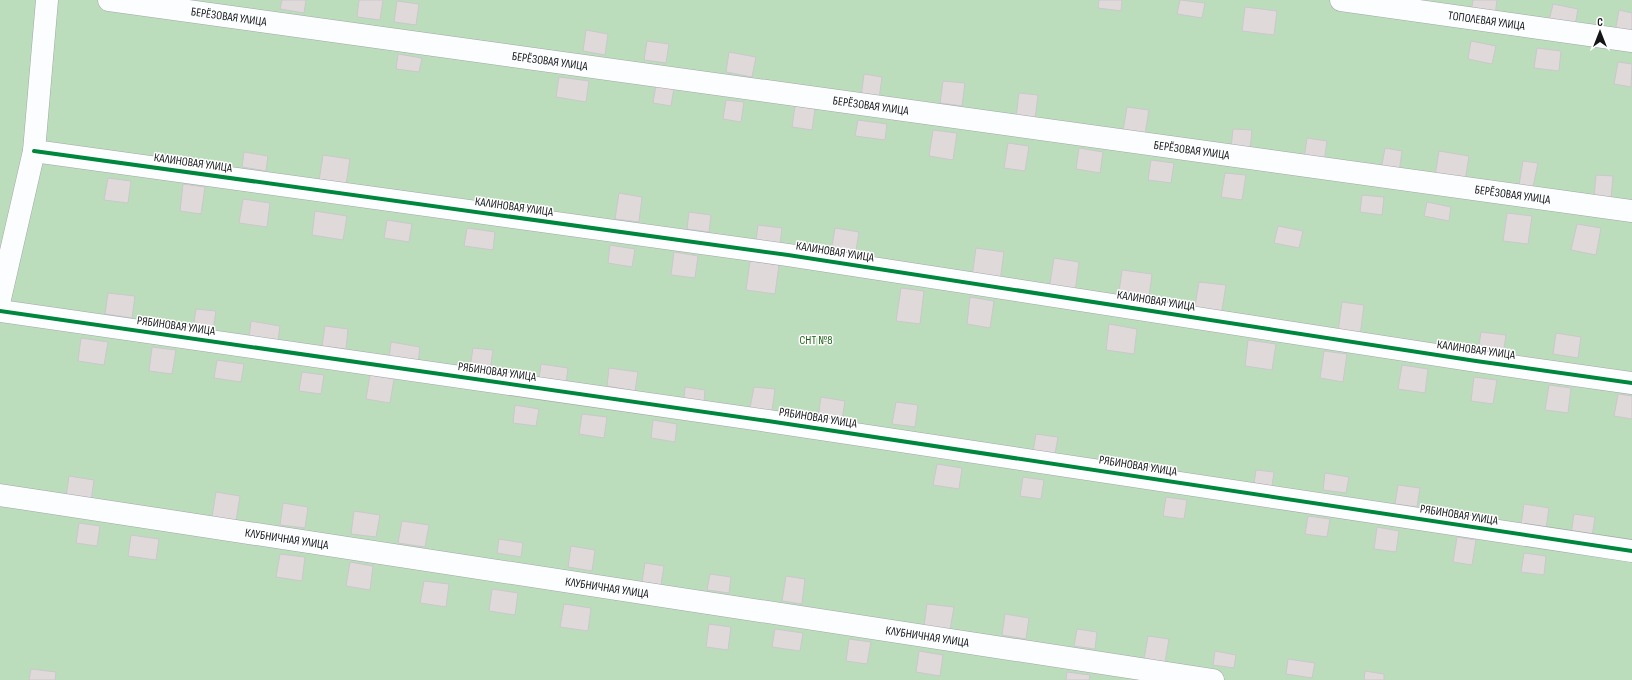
<svg xmlns="http://www.w3.org/2000/svg" width="1632" height="680" viewBox="0 0 1632 680" font-family="'Sofia Sans Condensed',sans-serif">
<style>
.green{fill:#bdb}
.building{fill:#dfd9da;stroke:#cac8cb}
.lines{fill:none;stroke-linecap:round;stroke-linejoin:round}
.minor-casing{stroke:#a3a5a9;stroke-width:23}
.minor{stroke:#fcfdfe;stroke-width:22}
.cycleway-casing{stroke:#fff;stroke-width:6}
.cycleway{stroke:#00873e;stroke-width:4}
.labels{text-anchor:middle;dominant-baseline:central;stroke-width:3;stroke-linejoin:round;paint-order:stroke}
.street-label{font-size:12px;fill:#131518;stroke:#fff}
.park-label{font-size:12px;fill:#21631a;stroke:#fff}
</style>
<rect width="100%" height="100%" fill="#eef0f6"/>
<path class="green" d="M0,0H1632V680H0Z"/>
<path class="building" d="M282,0H306L304,13L280,9Z
M359,0H383L380,20L357,17Z
M1099,0H1122L1121,11L1098,8Z
M1180,0L1205,3L1202,18L1177,14Z
M1473,0H1497L1495,15L1471,13Z
M397,1L419,4L416,25L394,22Z
M1553,4L1578,9L1575,26L1549,21Z
M1245,7L1277,11L1274,35L1242,31Z
M1619,10L1632,13V36L1615,32Z
M586,30L608,34L605,55L583,51Z
M647,41L669,44L666,63L644,60Z
M1471,41L1496,46L1492,64L1468,59Z
M1537,48L1561,51L1559,71L1534,68Z
M729,52L756,57L752,77L726,72Z
M398,54L422,58L419,72L396,69Z
M1618,62L1632,64L1631,87L1614,84Z
M864,74L882,77L879,99L861,97Z
M559,77L589,81L586,102L556,97Z
M943,81L965,83L962,106L940,103Z
M656,85L674,88L671,106L653,103Z
M1019,93L1038,95L1035,119L1016,117Z
M726,100L744,102L741,122L723,119Z
M795,106L815,109L812,130L792,127Z
M1127,107L1149,110L1145,134L1123,131Z
M858,120L887,124L885,140L855,136Z
M1233,129L1252,130L1250,150L1231,148Z
M933,130L957,133L953,160L929,156Z
M1307,138L1327,141L1324,162L1304,159Z
M1008,143L1029,146L1025,171L1004,168Z
M1079,148L1103,152L1100,173L1076,169Z
M1385,148L1402,151L1399,173L1381,170Z
M1439,151L1469,156L1465,181L1435,176Z
M244,152L268,156L266,171L242,167Z
M323,155L350,159L346,185L319,181Z
M1151,160L1174,163L1171,183L1148,180Z
M1523,161L1538,163L1533,187L1519,185Z
M1225,173L1246,175L1242,200L1221,197Z
M1596,175L1613,176L1611,199L1594,197Z
M108,178L131,181L128,203L104,200Z
M183,184L205,187L201,214L180,211Z
M619,193L642,197L639,222L615,219Z
M1362,195L1384,197L1382,215L1360,212Z
M243,199L270,203L267,227L239,223Z
M1427,202L1451,207L1449,221L1424,216Z
M315,211L347,216L343,240L312,235Z
M689,212L711,215L709,232L687,229Z
M1507,213L1532,216L1528,244L1503,241Z
M387,220L412,224L409,242L384,238Z
M1577,224L1601,228L1596,255L1571,250Z
M758,225L782,228L780,244L756,241Z
M1278,226L1303,231L1299,248L1274,243Z
M467,228L495,232L493,250L464,246Z
M835,228L859,232L855,256L831,252Z
M610,245L635,249L632,267L608,263Z
M976,248L1004,252L1000,281L972,277Z
M674,252L698,256L695,278L671,275Z
M1054,258L1079,262L1075,293L1049,289Z
M750,261L779,265L775,294L746,290Z
M1122,270L1152,274L1148,305L1118,300Z
M1199,282L1226,285L1221,316L1194,312Z
M901,288L924,291L920,324L896,321Z
M108,293L135,296L132,318L105,314Z
M970,297L994,301L990,328L967,324Z
M1342,302L1364,305L1360,336L1338,332Z
M196,309L216,311L213,331L193,328Z
M251,321L280,326L278,341L249,337Z
M1109,324L1137,329L1134,354L1106,350Z
M325,326L348,329L346,349L322,346Z
M1481,332L1506,335L1503,355L1478,352Z
M1556,333L1581,337L1578,358L1553,354Z
M81,338L108,342L104,365L78,361Z
M1248,340L1276,344L1272,370L1245,366Z
M391,342L420,347L418,363L389,359Z
M152,347L176,350L172,374L149,371Z
M473,348L493,350L490,371L470,368Z
M1324,351L1347,354L1343,382L1320,378Z
M217,360L244,364L241,382L214,378Z
M541,364L568,368L566,383L539,379Z
M1402,365L1428,369L1425,393L1398,389Z
M609,368L638,372L635,391L607,386Z
M302,372L324,375L321,394L299,391Z
M370,375L394,379L390,403L366,399Z
M1474,377L1497,380L1493,404L1471,401Z
M1549,385L1571,388L1568,413L1545,410Z
M685,387L705,390L704,402L684,399Z
M754,387L775,389L772,411L750,408Z
M1618,394L1632,396V419L1614,416Z
M821,397L845,401L842,420L818,417Z
M896,402L918,405L915,427L892,424Z
M515,405L539,409L536,426L513,423Z
M582,414L607,417L604,438L579,434Z
M653,420L677,424L675,442L651,438Z
M1036,434L1058,437L1055,454L1033,451Z
M937,464L962,468L959,489L933,485Z
M1256,470L1274,472L1272,486L1254,483Z
M1325,473L1349,477L1346,493L1323,490Z
M69,476L94,480L91,501L66,497Z
M1023,477L1044,480L1041,499L1020,496Z
M1398,485L1420,488L1417,507L1395,504Z
M216,492L240,496L236,521L212,517Z
M1166,497L1187,500L1184,519L1163,516Z
M283,503L308,507L305,528L280,525Z
M1524,504L1549,508L1546,528L1521,524Z
M354,511L380,515L376,537L351,534Z
M1574,514L1595,517L1592,537L1571,534Z
M1308,516L1330,519L1327,537L1305,534Z
M402,521L429,525L425,547L398,543Z
M79,523L100,526L97,546L76,543Z
M1377,527L1399,531L1396,552L1374,549Z
M131,535L159,539L156,560L128,556Z
M1457,537L1476,540L1472,565L1453,562Z
M499,539L523,543L521,557L497,553Z
M571,546L595,550L592,571L568,567Z
M1524,553L1546,556L1544,575L1521,572Z
M280,554L305,557L302,581L276,577Z
M350,562L373,566L370,590L346,586Z
M645,563L664,566L661,585L642,582Z
M710,574L731,577L729,593L707,590Z
M786,576L805,579L802,604L782,601Z
M424,581L449,584L446,607L420,603Z
M492,589L518,593L515,615L489,611Z
M564,604L591,608L588,631L560,627Z
M927,604L954,607L950,630L924,626Z
M1005,614L1029,618L1026,639L1002,635Z
M709,624L731,627L728,650L706,647Z
M775,629L803,633L800,651L772,647Z
M1077,629L1097,632L1095,649L1074,646Z
M1148,636L1169,639L1165,662L1144,659Z
M849,639L871,642L867,664L846,661Z
M919,651L943,655L940,676L916,672Z
M1215,651L1236,655L1234,668L1213,665Z
M1288,659L1315,663L1312,678L1286,674Z
M31,669L56,672L55,680H29Z
M1365,671L1384,674V680H1364Z
M1067,672L1090,675L1089,680H1066Z"/>
<g class="lines">
<defs>
<g id="minor">
<path id="s1" d="M109,0L1632,211"/>
<path id="s2" d="M1341,0L1632,41"/>
<path d="M34,151L788,255L1476,361L1632,383"/>
<path d="M0,299L34,151L47,0"/>
<path d="M0,311L768,421L1632,551"/>
<path id="s3" d="M0,495L1213,680"/>
</g>
</defs>
<use href="#minor" class="minor-casing"/>
<use href="#minor" class="minor"/>
<defs>
<path id="cycleway" d="M34,151L788,255L1476,361L1632,383
M0,311L768,421L1632,551"/>
</defs>
<use href="#cycleway" class="cycleway-casing"/>
<use href="#cycleway" class="cycleway"/>
</g>
<g class="labels">
<g class="street-label">
<text stroke="none"><textPath href="#s1" startOffset="121">БЕРЁЗОВАЯ УЛИЦА</textPath></text>
<text stroke="none"><textPath href="#s2" startOffset="147">ТОПОЛЕВАЯ УЛИЦА</textPath></text>
<text stroke="none"><textPath href="#s1" startOffset="445">БЕРЁЗОВАЯ УЛИЦА</textPath></text>
<text stroke="none"><textPath href="#s1" startOffset="769">БЕРЁЗОВАЯ УЛИЦА</textPath></text>
<text stroke="none"><textPath href="#s1" startOffset="1093">БЕРЁЗОВАЯ УЛИЦА</textPath></text>
<text transform="translate(193 163) rotate(8)">КАЛИНОВАЯ УЛИЦА</text>
<text stroke="none"><textPath href="#s1" startOffset="1417">БЕРЁЗОВАЯ УЛИЦА</textPath></text>
<text transform="translate(514 207) rotate(8)">КАЛИНОВАЯ УЛИЦА</text>
<text transform="translate(835 252) rotate(9)">КАЛИНОВАЯ УЛИЦА</text>
<text transform="translate(1156 301) rotate(9)">КАЛИНОВАЯ УЛИЦА</text>
<text transform="translate(176 326) rotate(8)">РЯБИНОВАЯ УЛИЦА</text>
<text transform="translate(1476 350) rotate(8)">КАЛИНОВАЯ УЛИЦА</text>
<text transform="translate(497 372) rotate(8)">РЯБИНОВАЯ УЛИЦА</text>
<text transform="translate(818 418) rotate(9)">РЯБИНОВАЯ УЛИЦА</text>
<text transform="translate(1138 466) rotate(9)">РЯБИНОВАЯ УЛИЦА</text>
<text transform="translate(1459 515) rotate(9)">РЯБИНОВАЯ УЛИЦА</text>
<text stroke="none"><textPath href="#s3" startOffset="290">КЛУБНИЧНАЯ УЛИЦА</textPath></text>
<text stroke="none"><textPath href="#s3" startOffset="614">КЛУБНИЧНАЯ УЛИЦА</textPath></text>
<text stroke="none"><textPath href="#s3" startOffset="938">КЛУБНИЧНАЯ УЛИЦА</textPath></text>
</g>
<g class="park-label">
<text x="816" y="340">СНТ №8</text>
</g>
</g>
<g transform="translate(1600 32)" stroke="#ffffff" stroke-width="3" paint-order="stroke">
<path d="M0-3L7 15L0 10L-7 15Z" fill="#131518"/>
<text y="-6" font-size="11" font-weight="bold" text-anchor="middle" fill="#131518">С</text>
</g>
</svg>
